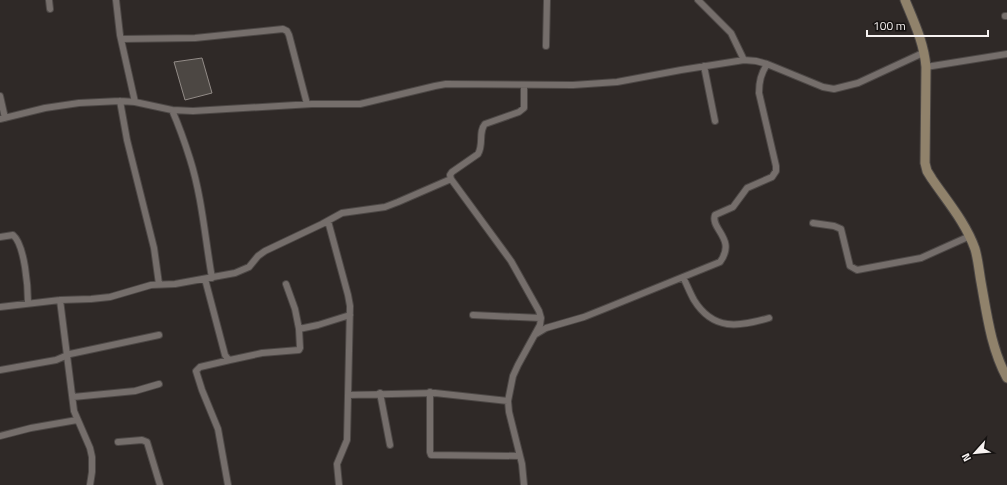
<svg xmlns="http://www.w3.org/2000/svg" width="1007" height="485" viewBox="0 0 1007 485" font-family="'Titillium Web',sans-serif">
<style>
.building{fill:#4c4743;stroke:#928b87}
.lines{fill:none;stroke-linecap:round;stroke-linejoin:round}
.street-casing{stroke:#4d4846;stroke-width:8}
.secondary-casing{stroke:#4d4846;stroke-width:11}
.street{stroke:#756e6b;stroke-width:6}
.secondary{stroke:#90826b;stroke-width:9}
</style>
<rect width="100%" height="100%" fill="#2f2927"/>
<path class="building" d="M202,58L212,93L185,100L174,62Z"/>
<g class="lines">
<defs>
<path id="street" d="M49,0L50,9
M116,0L120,35L135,102
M698,0L731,33L744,60
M1005,16H1007
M121,39L195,38L283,29L287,31L289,35L307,104
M546,46L547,0
M704,66L715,121
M926,67L1007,54
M0,96L5,118
M120,101L127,140L154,248L159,284
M172,110C179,126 185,143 190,159C202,197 205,238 212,278
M0,119L45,108L79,103L120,101L135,102L172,110L193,111L312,104H360L435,86L446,84L573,85L617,82L681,70L744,60L756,61L767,64L823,87L834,89L858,83L925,52
M328,221L348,295L350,306L347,440L337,464L339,485
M813,223L834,226L841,229L850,266L857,270L921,258L970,236
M0,237L13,235C25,245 28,288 28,303
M683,277C687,285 690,293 694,300C713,331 739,327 769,318
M205,279L225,355L228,359L230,360L262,353L299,350L300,348L299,329L318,325L350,315
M286,284L295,309L299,329
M60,300L74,411L90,448L92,457V472L90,485
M0,307L60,300L91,299L110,297L151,285L175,284L235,273L249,267L258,256L265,251L322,224L342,213L385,207L398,202L451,179
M473,315L541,318
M536,334L546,328L584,317L609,307L720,262C737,239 710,229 715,215L733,207L747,188L772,177L776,171V166L759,93C759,81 761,74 767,64
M0,370L56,360L70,354L159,335
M430,392V452L431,455L520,456
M380,393L390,445
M348,395L435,393L508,401
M73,397L135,391L159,384
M0,436L31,428L77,420
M118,442L142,440L147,442L160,485
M228,485L218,429L202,390L196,371L200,367L230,360
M524,485L522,464L509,412L508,401L513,376L518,365L540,325L541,318L539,311L511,261L451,179L450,175L452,172L478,154C484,144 478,132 485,124L519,112L524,108V85"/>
<path id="secondary" d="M905,0C914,22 924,43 926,67L925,163L927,171L932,179C947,201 966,223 975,249C978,259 979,271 981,282C987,315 991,348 1007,378"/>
</defs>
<use href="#street" class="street-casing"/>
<use href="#secondary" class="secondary-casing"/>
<use href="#street" class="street"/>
<use href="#secondary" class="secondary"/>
</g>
<g transform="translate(975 453) rotate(243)" stroke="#151211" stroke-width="3" paint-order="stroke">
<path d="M0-3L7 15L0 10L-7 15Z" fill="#f7f2f1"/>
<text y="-6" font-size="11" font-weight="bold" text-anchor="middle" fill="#f7f2f1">N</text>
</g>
<path d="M867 30v6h121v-6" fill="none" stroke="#f7f2f1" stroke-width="2"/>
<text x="873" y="30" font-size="12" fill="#f7f2f1" stroke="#151211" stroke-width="3" paint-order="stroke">100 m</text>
</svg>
